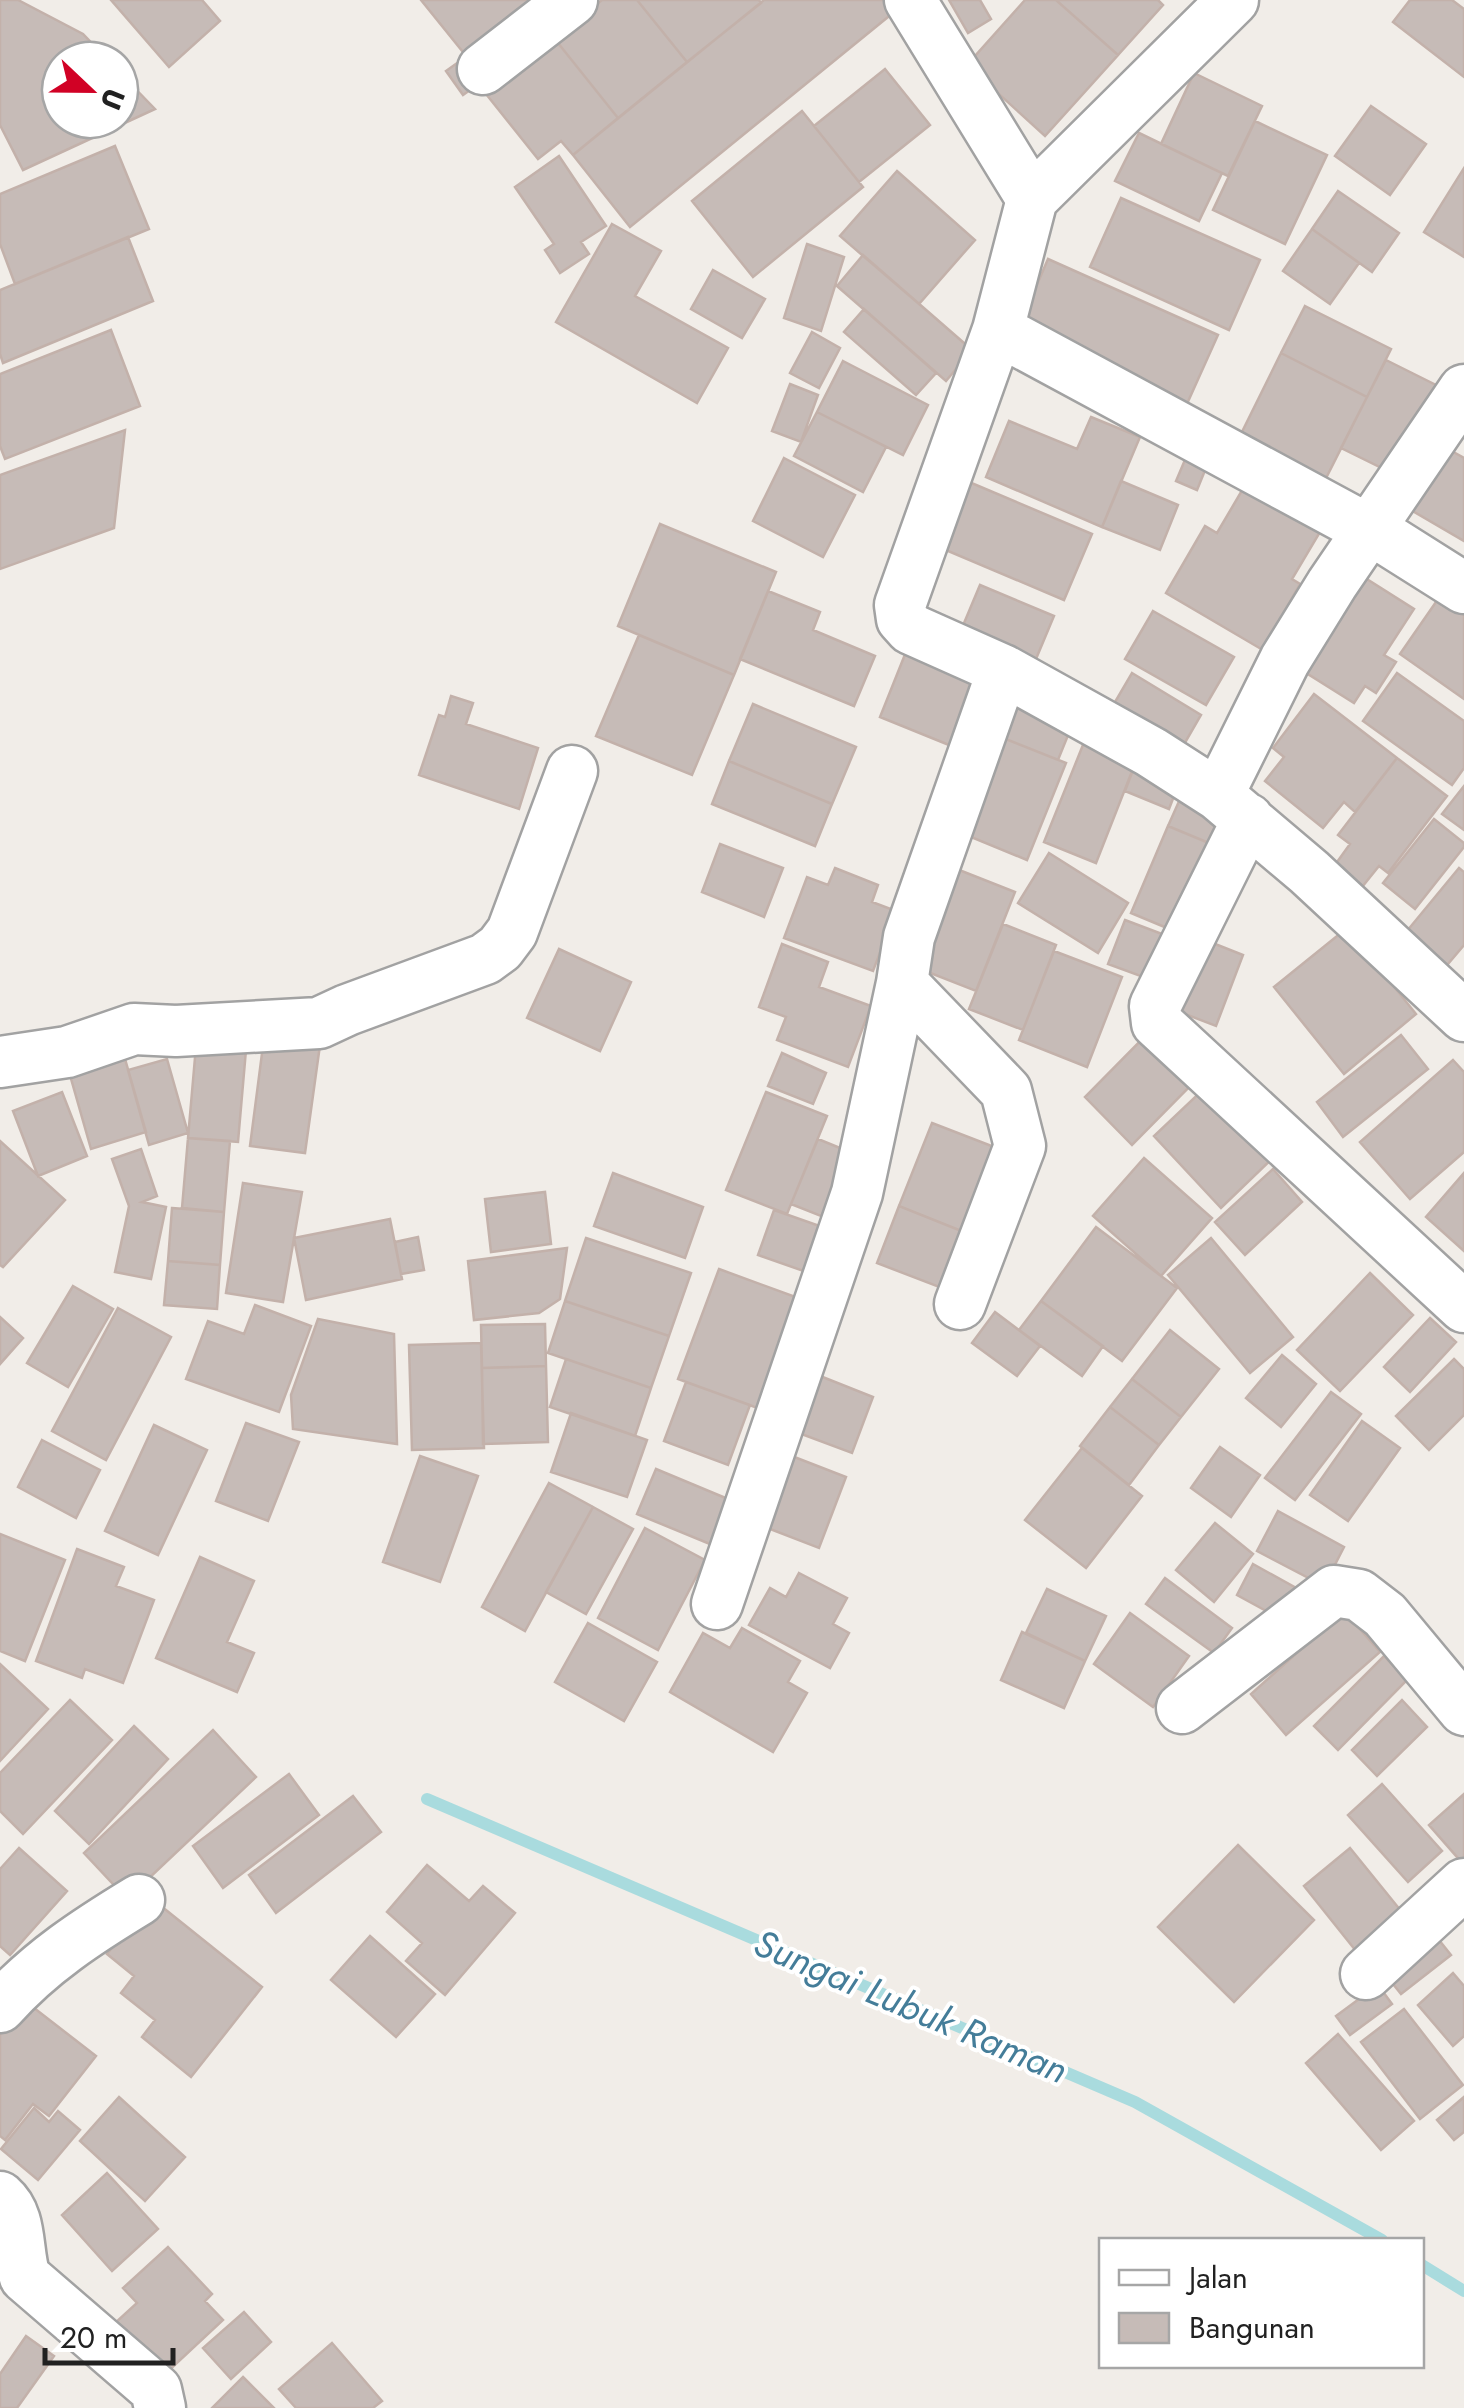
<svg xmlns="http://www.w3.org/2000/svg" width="1464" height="2408" viewBox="0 0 1464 2408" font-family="Jost,sans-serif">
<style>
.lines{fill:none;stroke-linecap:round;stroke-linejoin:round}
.stream{stroke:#a9dbde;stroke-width:12}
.building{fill:#c6bbb7;stroke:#c3b1aa;stroke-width:2.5}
.street-casing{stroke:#a2a2a2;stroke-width:55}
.street{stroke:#fff;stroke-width:50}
.labels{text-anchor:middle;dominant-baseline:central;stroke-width:8;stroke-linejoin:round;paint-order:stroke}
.water-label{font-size:38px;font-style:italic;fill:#447d99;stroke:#fff}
</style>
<rect width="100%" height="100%" fill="#f1ede8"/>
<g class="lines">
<path class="stream" d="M427,1799L1135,2102L1382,2240
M1422,2265L1464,2291"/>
</g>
<path class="building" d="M0,0H18L83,34L108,60H60V120H120V73L155,109L23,170L0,125Z
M111,0H202L220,21L169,67Z
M421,0H545L471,62Z
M602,0H637L687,62L618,118L554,38Z
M637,0H759L761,3L687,62Z
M764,0H892L899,8L630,227L573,155Z
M949,0H980L991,19L968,33Z
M1025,0H1056L1118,55L1045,136L967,65Z
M1056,0H1158L1163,5L1118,55Z
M1410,0H1452L1464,9V77L1393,22Z
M554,38L618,118L573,155L561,141L538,159L486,94Z
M467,56L484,80L463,95L446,71Z
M885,69L930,125L859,182L814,126Z
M1194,73L1262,106L1228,176L1161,144Z
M1371,106L1426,144L1390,195L1335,156Z
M802,111L863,187L753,277L692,201Z
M1255,121L1327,155L1285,244L1213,210Z
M1139,133L1222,173L1199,221L1115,181Z
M115,146L149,229L15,284L0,244V194Z
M559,156L606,226L581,242L589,254L560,273L545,250L554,244L515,187Z
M1464,168V257L1424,232Z
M897,171L975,240L919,304L840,236Z
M1338,191L1399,233L1372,272L1312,229Z
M1121,198L1260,260L1229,330L1090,267Z
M612,224L661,251L635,296L728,348L697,403L556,322Z
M1312,229L1359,263L1330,304L1283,271Z
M128,237L153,301L3,363L0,354V290Z
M807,244L844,257L821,331L784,318Z
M863,255L972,350L946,381L837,286Z
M1048,259L1218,335L1186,406L1017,331Z
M713,270L765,299L742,338L691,309Z
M1305,306L1391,349L1367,397L1281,353Z
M864,309L936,373L916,395L844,332Z
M111,330L140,406L5,459L0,446V374Z
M812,332L840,348L819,388L790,373Z
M1281,353L1367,397L1322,486L1237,442Z
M1386,360L1436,385L1392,473L1341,448Z
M843,361L928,405L903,455L817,412Z
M790,384L818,395L801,442L772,431Z
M817,412L886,447L863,492L794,456Z
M1091,417L1140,437L1102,527L986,477L1009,421L1077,449Z
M125,430L114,528L0,569V475Z
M1439,444L1464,458V541L1404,506Z
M1187,455L1208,463L1197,490L1176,481Z
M784,458L855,495L823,557L753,521Z
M962,479L1092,534L1064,600L934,545Z
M1121,481L1178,505L1160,550L1102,527Z
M1244,487L1320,532L1292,579L1300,584L1283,614L1293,621L1273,656L1166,593L1205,526L1217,533Z
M660,524L776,572L734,675L618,626Z
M1351,569L1414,609L1384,655L1396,662L1376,693L1365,686L1354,703L1292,664Z
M980,585L1054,616L1033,666L959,635Z
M1445,589L1464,602V699L1400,654Z
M768,591L820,612L813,630L875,656L854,706L740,659Z
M1153,611L1234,657L1206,705L1125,659Z
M639,635L734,675L692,775L596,736Z
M906,652L980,682L954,747L880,717Z
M1132,673L1201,715L1175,760L1105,719Z
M1397,673L1464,721V768L1452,785L1363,721Z
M1015,694L1075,718L1058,760L998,736Z
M1314,694L1397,758L1355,812L1344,802L1323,828L1265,781L1284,757L1273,748Z
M451,696L473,703L466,724L538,748L519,809L419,775L439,715L445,717Z
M753,704L856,747L832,804L729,761Z
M1089,730L1140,751L1096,863L1044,842Z
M998,736L1066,763L1027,860L959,832Z
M1138,757L1182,775L1169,809L1125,791Z
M1397,758L1447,796L1388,873L1379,866L1354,897L1327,876L1350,844L1338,835Z
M729,761L832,804L815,846L712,804Z
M1464,786V830L1442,814Z
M1180,799L1227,818L1216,846L1168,826Z
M1434,819L1464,843V847L1415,909L1383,883Z
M1168,826L1216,846L1179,933L1131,913Z
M720,844L783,868L764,917L702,892Z
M1049,853L1128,903L1098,953L1018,903Z
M949,866L1015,892L976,991L910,965Z
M835,868L878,885L872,902L896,911L873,971L784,938L807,877L828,885Z
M1459,868L1464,872V945L1442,971L1402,937Z
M1125,920L1170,937L1154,981L1108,964Z
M1003,924L1056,945L1023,1030L969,1009Z
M1347,928L1416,1014L1344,1074L1274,987Z
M1195,936L1243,955L1216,1026L1167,1007Z
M782,944L828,962L819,987L871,1006L848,1067L777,1040L786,1017L759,1007Z
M559,949L631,982L600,1051L527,1018Z
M1054,951L1122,977L1087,1067L1019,1040Z
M1157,1024L1205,1071L1132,1145L1085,1097Z
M1401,1035L1428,1069L1343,1137L1317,1102Z
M264,1038L320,1045L305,1153L250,1146Z
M121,1045L146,1132L91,1149L66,1061Z
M196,1046L246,1050L238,1142L188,1138Z
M782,1053L826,1073L813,1104L768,1086Z
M167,1059L188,1133L149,1145L128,1070Z
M1453,1060L1464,1072V1152L1410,1199L1360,1142Z
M1210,1083L1277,1154L1221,1208L1154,1136Z
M62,1092L87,1156L38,1176L13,1111Z
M766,1092L827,1116L787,1214L726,1190Z
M932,1123L1002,1150L969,1234L899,1206Z
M188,1138L230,1141L224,1212L182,1208Z
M818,1139L862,1157L836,1222L791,1204Z
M0,1141L65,1200L3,1267L0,1265Z
M141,1149L157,1196L142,1202L166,1207L151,1279L115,1272L129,1206L112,1159Z
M1144,1158L1212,1218L1161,1276L1093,1216Z
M1273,1169L1302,1202L1245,1255L1215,1222Z
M613,1173L703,1207L685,1258L594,1226Z
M1464,1173V1251L1426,1217Z
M243,1183L302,1192L283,1302L226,1293Z
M545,1192L551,1244L491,1252L485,1199Z
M899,1206L969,1234L947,1290L877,1263Z
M172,1208L224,1212L220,1265L168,1261Z
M774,1210L831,1230L815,1275L758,1255Z
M390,1219L402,1279L306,1300L294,1238Z
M1096,1227L1177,1288L1122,1361L1041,1301Z
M418,1237L424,1270L401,1274L395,1242Z
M586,1238L691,1273L669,1336L565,1301Z
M1211,1238L1293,1337L1250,1373L1168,1275Z
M567,1248L560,1299L539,1313L474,1320L468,1261Z
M168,1261L220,1265L217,1309L164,1305Z
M719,1269L801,1299L760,1409L678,1379Z
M1370,1273L1413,1315L1340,1391L1297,1350Z
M73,1286L113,1309L68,1387L27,1363Z
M565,1301L669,1336L651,1388L548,1353Z
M1041,1301L1103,1346L1082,1376L1019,1330Z
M255,1305L311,1326L279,1412L186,1379L208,1321L244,1334Z
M118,1308L171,1337L106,1460L52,1431Z
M995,1312L1040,1346L1017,1376L972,1343Z
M0,1317L23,1338L0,1364Z
M1430,1318L1456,1342L1410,1392L1384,1367Z
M318,1319L394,1334L397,1444L293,1429L291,1395Z
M545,1324L546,1366L482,1368L481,1325Z
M1170,1330L1219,1369L1181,1417L1132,1379Z
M481,1343L484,1448L412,1450L409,1345Z
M1282,1355L1316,1384L1281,1427L1246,1398Z
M566,1359L651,1388L635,1436L550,1407Z
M1454,1359L1464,1369V1415L1429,1450L1396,1416Z
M546,1366L548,1442L483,1444L482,1368Z
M810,1372L873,1397L852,1453L788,1429Z
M1132,1379L1181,1417L1159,1445L1110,1407Z
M686,1382L750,1405L728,1465L664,1441Z
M1331,1392L1361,1414L1295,1500L1265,1478Z
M1110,1407L1159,1445L1129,1485L1080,1446Z
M571,1413L647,1440L627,1497L551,1472Z
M1362,1421L1400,1448L1348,1521L1310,1495Z
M246,1423L299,1442L268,1521L216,1501Z
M154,1425L207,1450L158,1555L105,1531Z
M42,1440L100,1470L76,1518L18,1487Z
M1220,1447L1260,1475L1231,1517L1191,1488Z
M1082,1448L1142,1496L1086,1568L1025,1520Z
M784,1453L846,1477L819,1548L757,1524Z
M420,1456L478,1476L440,1582L383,1562Z
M656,1469L728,1499L710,1544L637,1514Z
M549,1483L593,1507L525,1631L482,1607Z
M593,1507L633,1529L586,1614L546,1592Z
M1278,1511L1344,1547L1324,1586L1257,1551Z
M1215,1523L1253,1554L1214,1602L1176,1570Z
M645,1528L705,1560L658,1650L598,1618Z
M0,1534L65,1560L25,1661L0,1651Z
M77,1549L124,1567L116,1586L154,1600L123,1683L85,1669L82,1678L36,1661Z
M200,1557L254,1581L227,1642L254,1653L237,1692L156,1658Z
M1253,1564L1307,1594L1290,1624L1237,1595Z
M799,1573L847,1598L833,1624L849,1633L830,1668L749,1625L770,1588L786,1597Z
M1165,1578L1232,1628L1214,1653L1146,1604Z
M1047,1589L1106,1616L1085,1661L1026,1633Z
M1344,1611L1380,1652L1286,1735L1251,1694Z
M1130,1613L1189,1656L1153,1707L1094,1664Z
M588,1623L657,1662L624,1721L555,1682Z
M742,1628L800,1661L788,1682L807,1693L773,1752L670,1692L703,1633L730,1648Z
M1022,1632L1085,1661L1064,1708L1001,1680Z
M1384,1656L1407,1680L1338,1750L1314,1726Z
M0,1664L48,1709L0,1761Z
M70,1700L112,1740L23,1834L0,1811V1773Z
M1402,1700L1427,1727L1377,1776L1352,1750Z
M134,1726L168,1759L89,1844L55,1811Z
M213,1730L256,1777L127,1899L84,1853Z
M289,1774L319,1815L223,1888L193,1846Z
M1382,1784L1442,1851L1408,1882L1348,1815Z
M1464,1794V1865L1429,1825Z
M353,1796L381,1832L276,1913L249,1875Z
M1238,1845L1314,1920L1234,2002L1158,1927Z
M19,1848L67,1891L10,1955L0,1946V1869Z
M1350,1848L1410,1922L1364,1961L1304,1886Z
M427,1865L469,1901L483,1886L515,1913L445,1995L406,1961L422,1943L387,1912Z
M151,1898L262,1987L191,2077L142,2037L155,2020L121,1993L134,1976L107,1954Z
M1435,1935L1451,1955L1401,1994L1385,1974Z
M370,1936L435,1994L396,2037L331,1980Z
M1453,1973L1464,1986V2036L1453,2046L1418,2005Z
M1378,1985L1392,2004L1350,2035L1336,2016Z
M25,2001L96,2056L49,2116L33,2104L5,2140L0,2136V2033Z
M1404,2009L1463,2085L1420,2119L1361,2042Z
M1338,2034L1414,2121L1381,2150L1306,2063Z
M119,2097L185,2157L145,2201L80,2141Z
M1464,2097V2132L1454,2140L1437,2120Z
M34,2108L49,2122L58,2111L80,2130L38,2180L1,2149Z
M107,2173L158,2229L112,2271L62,2215Z
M168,2247L212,2294L205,2301L223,2320L163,2376L115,2323L137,2303L123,2288Z
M244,2312L271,2342L231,2379L203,2348Z
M26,2336L54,2356L17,2408H0V2374Z
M332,2343L382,2401L373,2408H296L279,2389Z
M243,2377L274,2408H212Z"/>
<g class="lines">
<defs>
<path id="street" d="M910,0L1032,199L998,330L1391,542L1464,588
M483,69L572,0
M1032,199L1233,0
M998,330L900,605L902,619L911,629L1003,670L1151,752L1218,795L1309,872L1464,1016
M1218,795L1285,660L1332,584L1464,390
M1248,819L1155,1006L1157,1023L1464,1307
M0,1062L67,1052L134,1029L176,1031L319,1023L347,1010L485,959L500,948L512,932L572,771
M960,1304L1020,1146L1006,1091L902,983L909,937L1003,670
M717,1604L857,1193L902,983
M1182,1708L1334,1591L1359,1595L1385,1615L1464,1710
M1366,1974L1464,1884
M0,2007C40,1962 88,1931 139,1900
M0,2197C23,2217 16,2250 25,2277L156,2390L160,2408"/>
</defs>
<use href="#street" class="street-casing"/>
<use href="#street" class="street"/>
</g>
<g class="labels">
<g class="water-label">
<text transform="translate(911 2006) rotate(23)">Sungai Lubuk Raman</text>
</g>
</g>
<rect x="1099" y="2238" width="325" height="130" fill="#ffffff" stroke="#a6a6a6" stroke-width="2.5"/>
<rect x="1119" y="2270" width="50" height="15" fill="#ffffff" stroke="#a6a6a6" stroke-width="2.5"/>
<text x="1189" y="2288" font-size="30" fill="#212121">Jalan</text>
<rect x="1119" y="2313" width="50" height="30" fill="#c6bbb7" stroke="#a6a6a6" stroke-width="2.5"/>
<text x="1189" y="2338" font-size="30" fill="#212121">Bangunan</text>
<g transform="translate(90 90) rotate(112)"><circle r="48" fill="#ffffff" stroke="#a6a6a6" stroke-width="2.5"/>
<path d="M0-8L18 38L0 25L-18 38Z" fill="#d10125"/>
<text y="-15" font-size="28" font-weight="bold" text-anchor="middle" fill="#212121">U</text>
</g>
<path d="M45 2348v15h128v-15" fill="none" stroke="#212121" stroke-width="5"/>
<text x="60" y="2348" font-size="30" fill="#212121" stroke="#ffffff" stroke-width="8" paint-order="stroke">20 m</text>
</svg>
